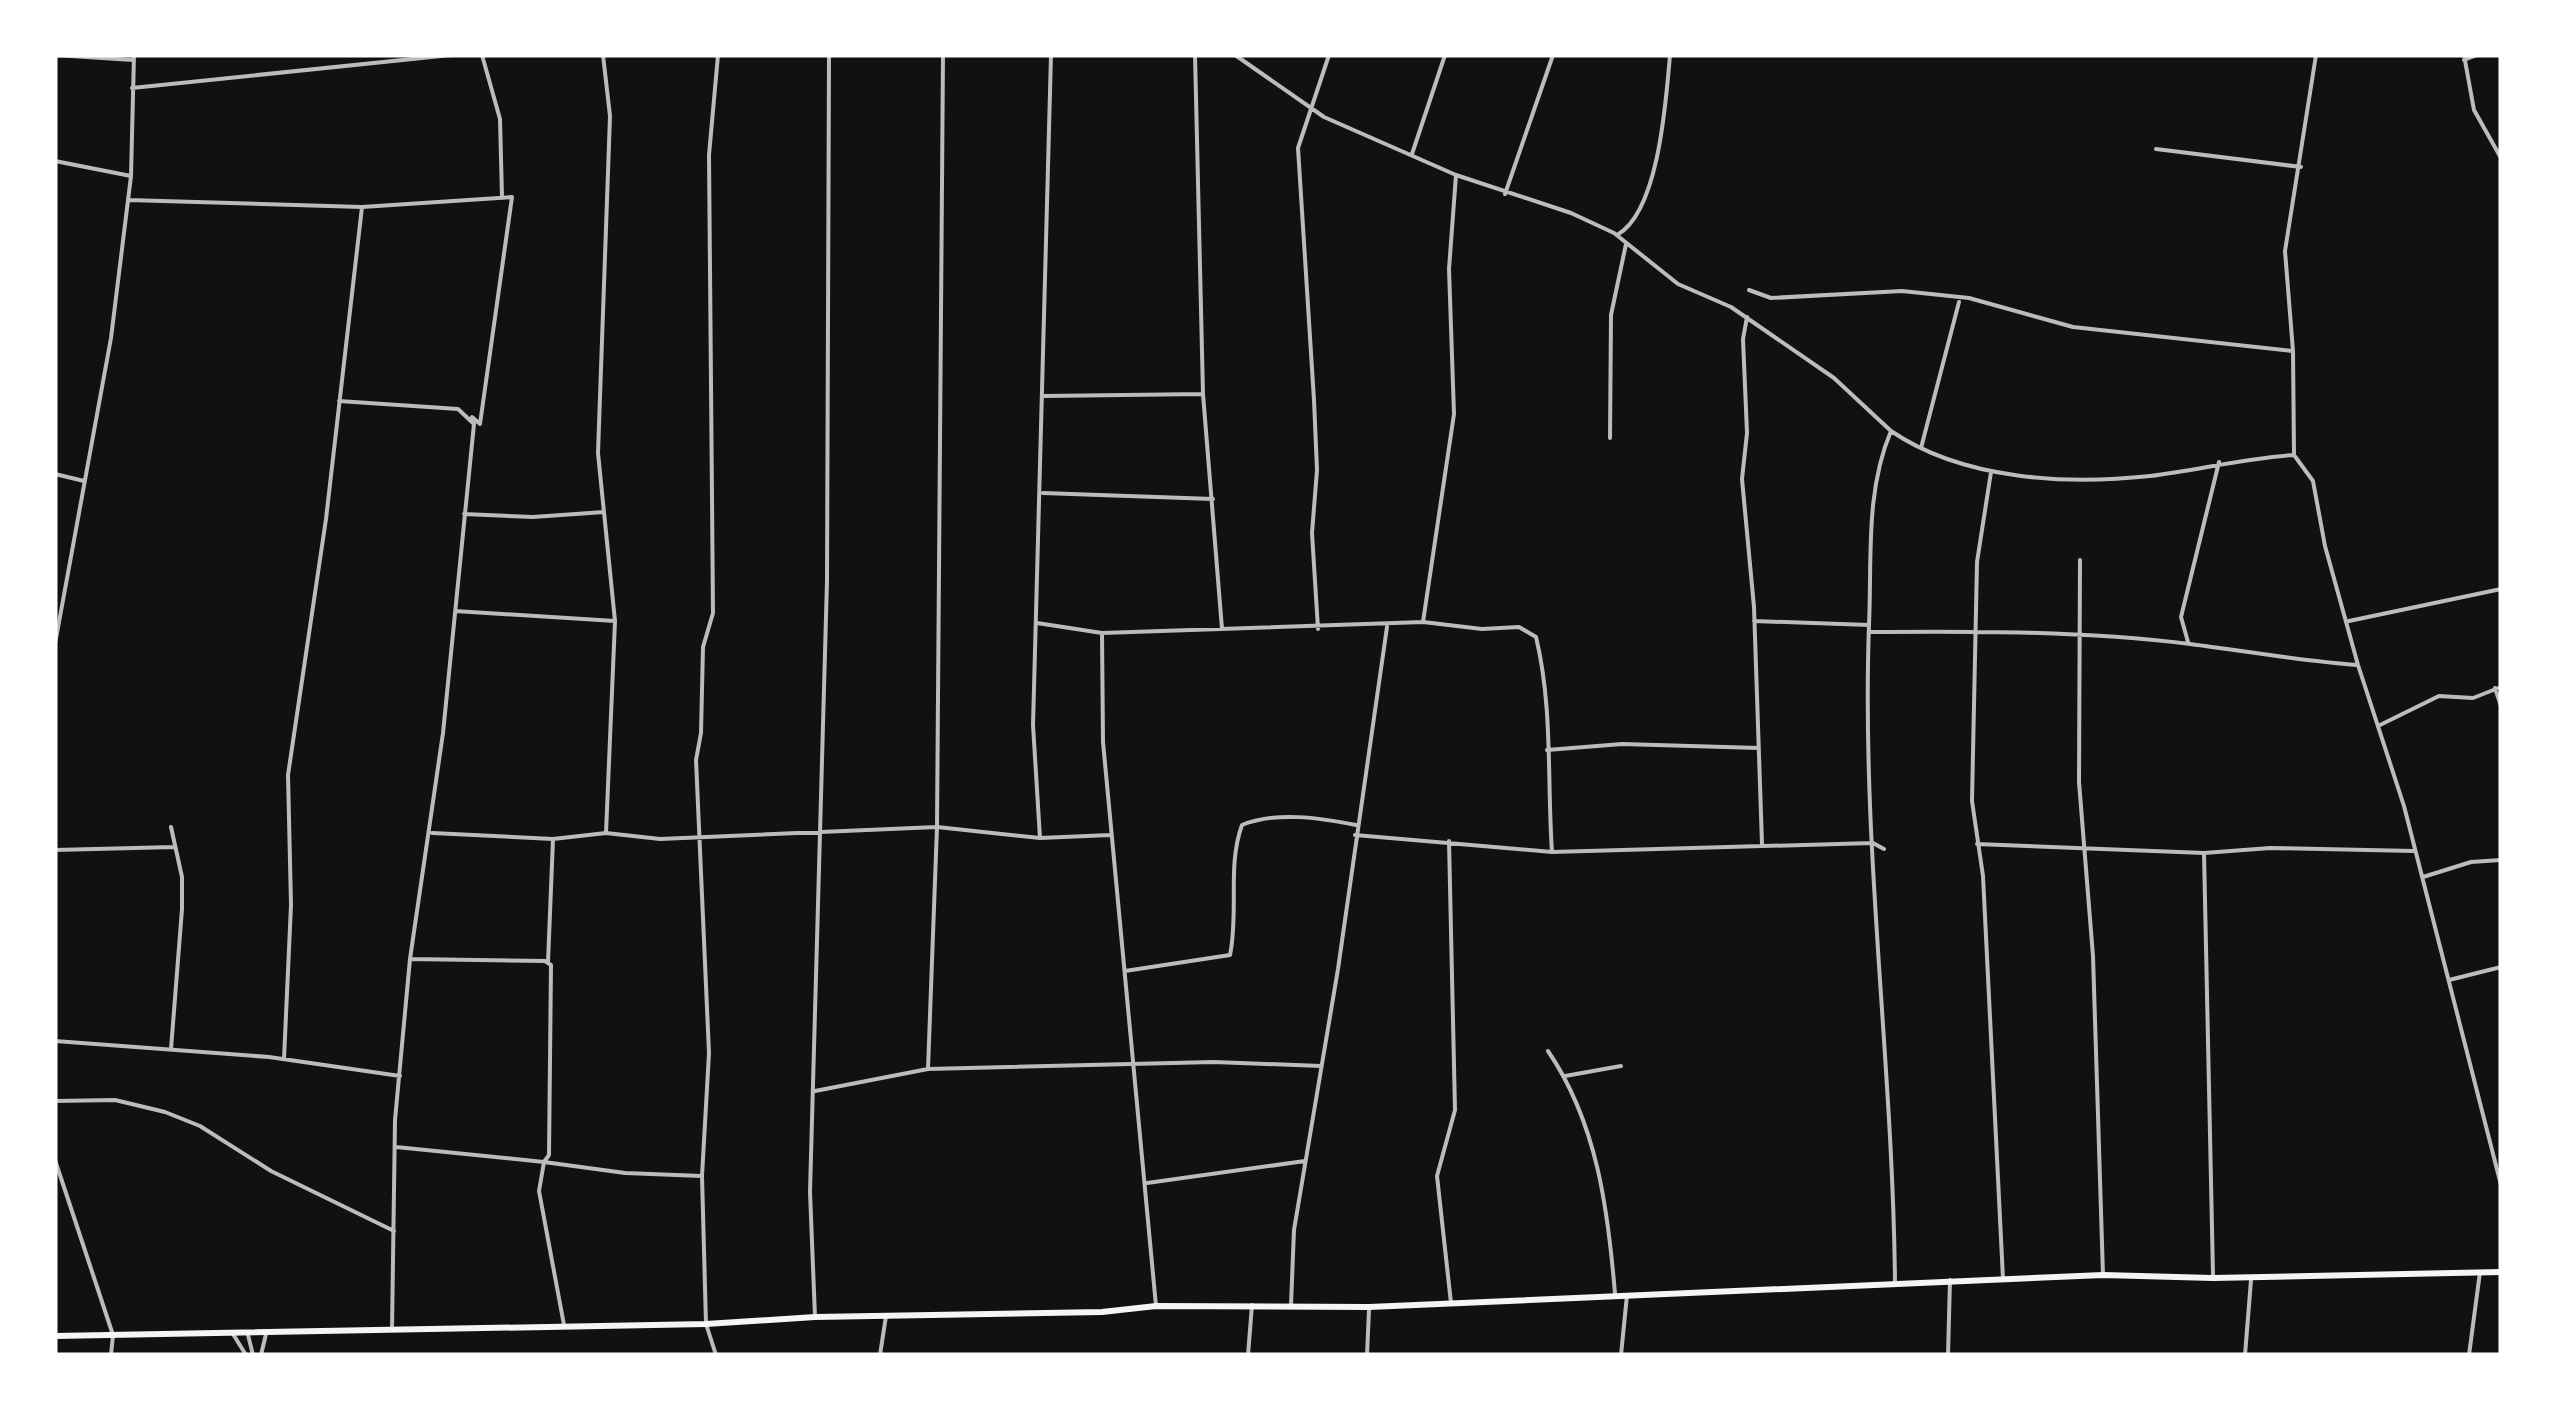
<svg xmlns="http://www.w3.org/2000/svg" width="2556" height="1410" viewBox="0 0 2556 1410" font-family="Georgia,serif">
<style>
.lines{fill:none;stroke-linecap:round;stroke-linejoin:round}
.minor{stroke:#bcbcbc;stroke-width:4}
.primary{stroke:#f5f5f5;stroke-width:6}
</style>
<rect width="100%" height="100%" fill="#111"/>
<g class="lines">
<path class="minor" d="M55,55L133,60
M482,55L500,119L502,197
M603,55L610,116L598,453L615,621L606,833
M1195,55L1203,394L1222,629
M1235,55L1324,117L1456,175L1571,213L1614,233L1678,284L1731,307L1834,378L1891,431
M2316,55L2285,251L2293,351L2294,455L2313,481L2325,546L2358,665L2404,806L2501,1185
M2464,55L2474,110L2501,158
M2464,60L2477,55
M132,88L451,55
M2156,149L2301,167
M1412,154L1445,55
M55,161L131,176
M1505,194L1553,55
M128,200L362,207L512,197L480,424L472,417
M1617,235C1659,212 1666,100 1670,55
M1749,290L1771,298L1902,291L1969,298L2073,327L2292,351
M1747,317L1743,339L1747,433L1742,479L1754,607L1762,844
M1044,396L1203,394
M339,401L458,409L474,424L443,733L410,959L395,1120L392,1330
M1610,438L1611,315L1626,244
M1921,448L1959,302
M1991,472L1977,562L1972,801L1983,876L2003,1279
M55,474L84,481
M1043,493L1213,499
M464,514L533,517L604,512
M2080,560L2079,782L2093,956L2103,1275
M455,611L615,621
M1754,621L1869,625
M2349,621L2501,589
M1423,622L1454,414L1449,269L1456,175
M1037,623L1102,633L1423,622L1482,629L1519,627L1536,637C1553,707 1547,780 1552,852
M1318,629L1312,533L1317,470L1314,400L1298,148L1329,55
M1869,632C1975,631 2084,631 2190,644C2246,651 2301,661 2357,665
M1102,633L1103,742L1156,1306
M2188,642L2181,617L2219,462
M55,644L111,338L131,176L134,55
M2495,688L2501,706
M2380,725L2439,696L2473,698L2501,687
M1547,750L1622,744L1759,748
M432,833L553,839L606,833L660,839L937,827L1040,838L1110,835
M1355,835L1552,852L1873,843L1884,849
M1040,838L1033,725L1051,55
M1449,841L1455,1110L1437,1176L1451,1303
M1977,844L2204,853L2213,1275
M55,850L174,847
M2204,853L2270,848L2414,851
M2423,877L2471,862L2501,860
M548,962L553,839
M1125,971L1230,955C1239,911 1227,866 1242,825C1277,811 1320,818 1356,825
M2449,980L2501,967
M55,1041L269,1057L400,1076
M171,1049L182,909V877L171,827
M1548,1051C1597,1123 1608,1209 1615,1294
M284,1059L291,905L288,775L326,519L362,207
M928,1069L1214,1062L1321,1066
M1565,1076L1621,1066
M815,1091L928,1069L937,827L943,55
M55,1101L115,1100L165,1112L200,1126L271,1171L394,1231
M396,1147L544,1162L549,1155L551,965L545,961L410,959
M55,1160L113,1335L111,1355
M1147,1183L1305,1161
M1895,1283C1893,1064 1861,845 1869,625C1872,560 1865,492 1891,431C1963,480 2066,485 2150,476C2199,470 2245,458 2294,455
M1291,1305L1294,1230L1338,969L1387,627
M815,1317L810,1192L827,581L829,55
M564,1325L539,1191L544,1162L625,1173L702,1176
M233,1334L246,1355
M248,1335L253,1355
M261,1355L266,1334
M716,1355L706,1324L702,1176L709,1053L696,760L701,733L703,647L713,613L709,155L718,55
M880,1355L886,1316
M1248,1355L1252,1305
M1367,1355L1369,1310
M1621,1355L1627,1295
M1948,1355L1950,1280
M2245,1355L2251,1280
M2469,1355L2480,1272"/>
<path class="primary" d="M55,1336L706,1324L815,1317L1102,1312L1156,1306L1369,1307L2103,1275L2213,1278L2501,1272"/>
</g>
<rect width="2556" height="1410" fill="none" stroke="#ffffff" stroke-width="115"/>
</svg>
